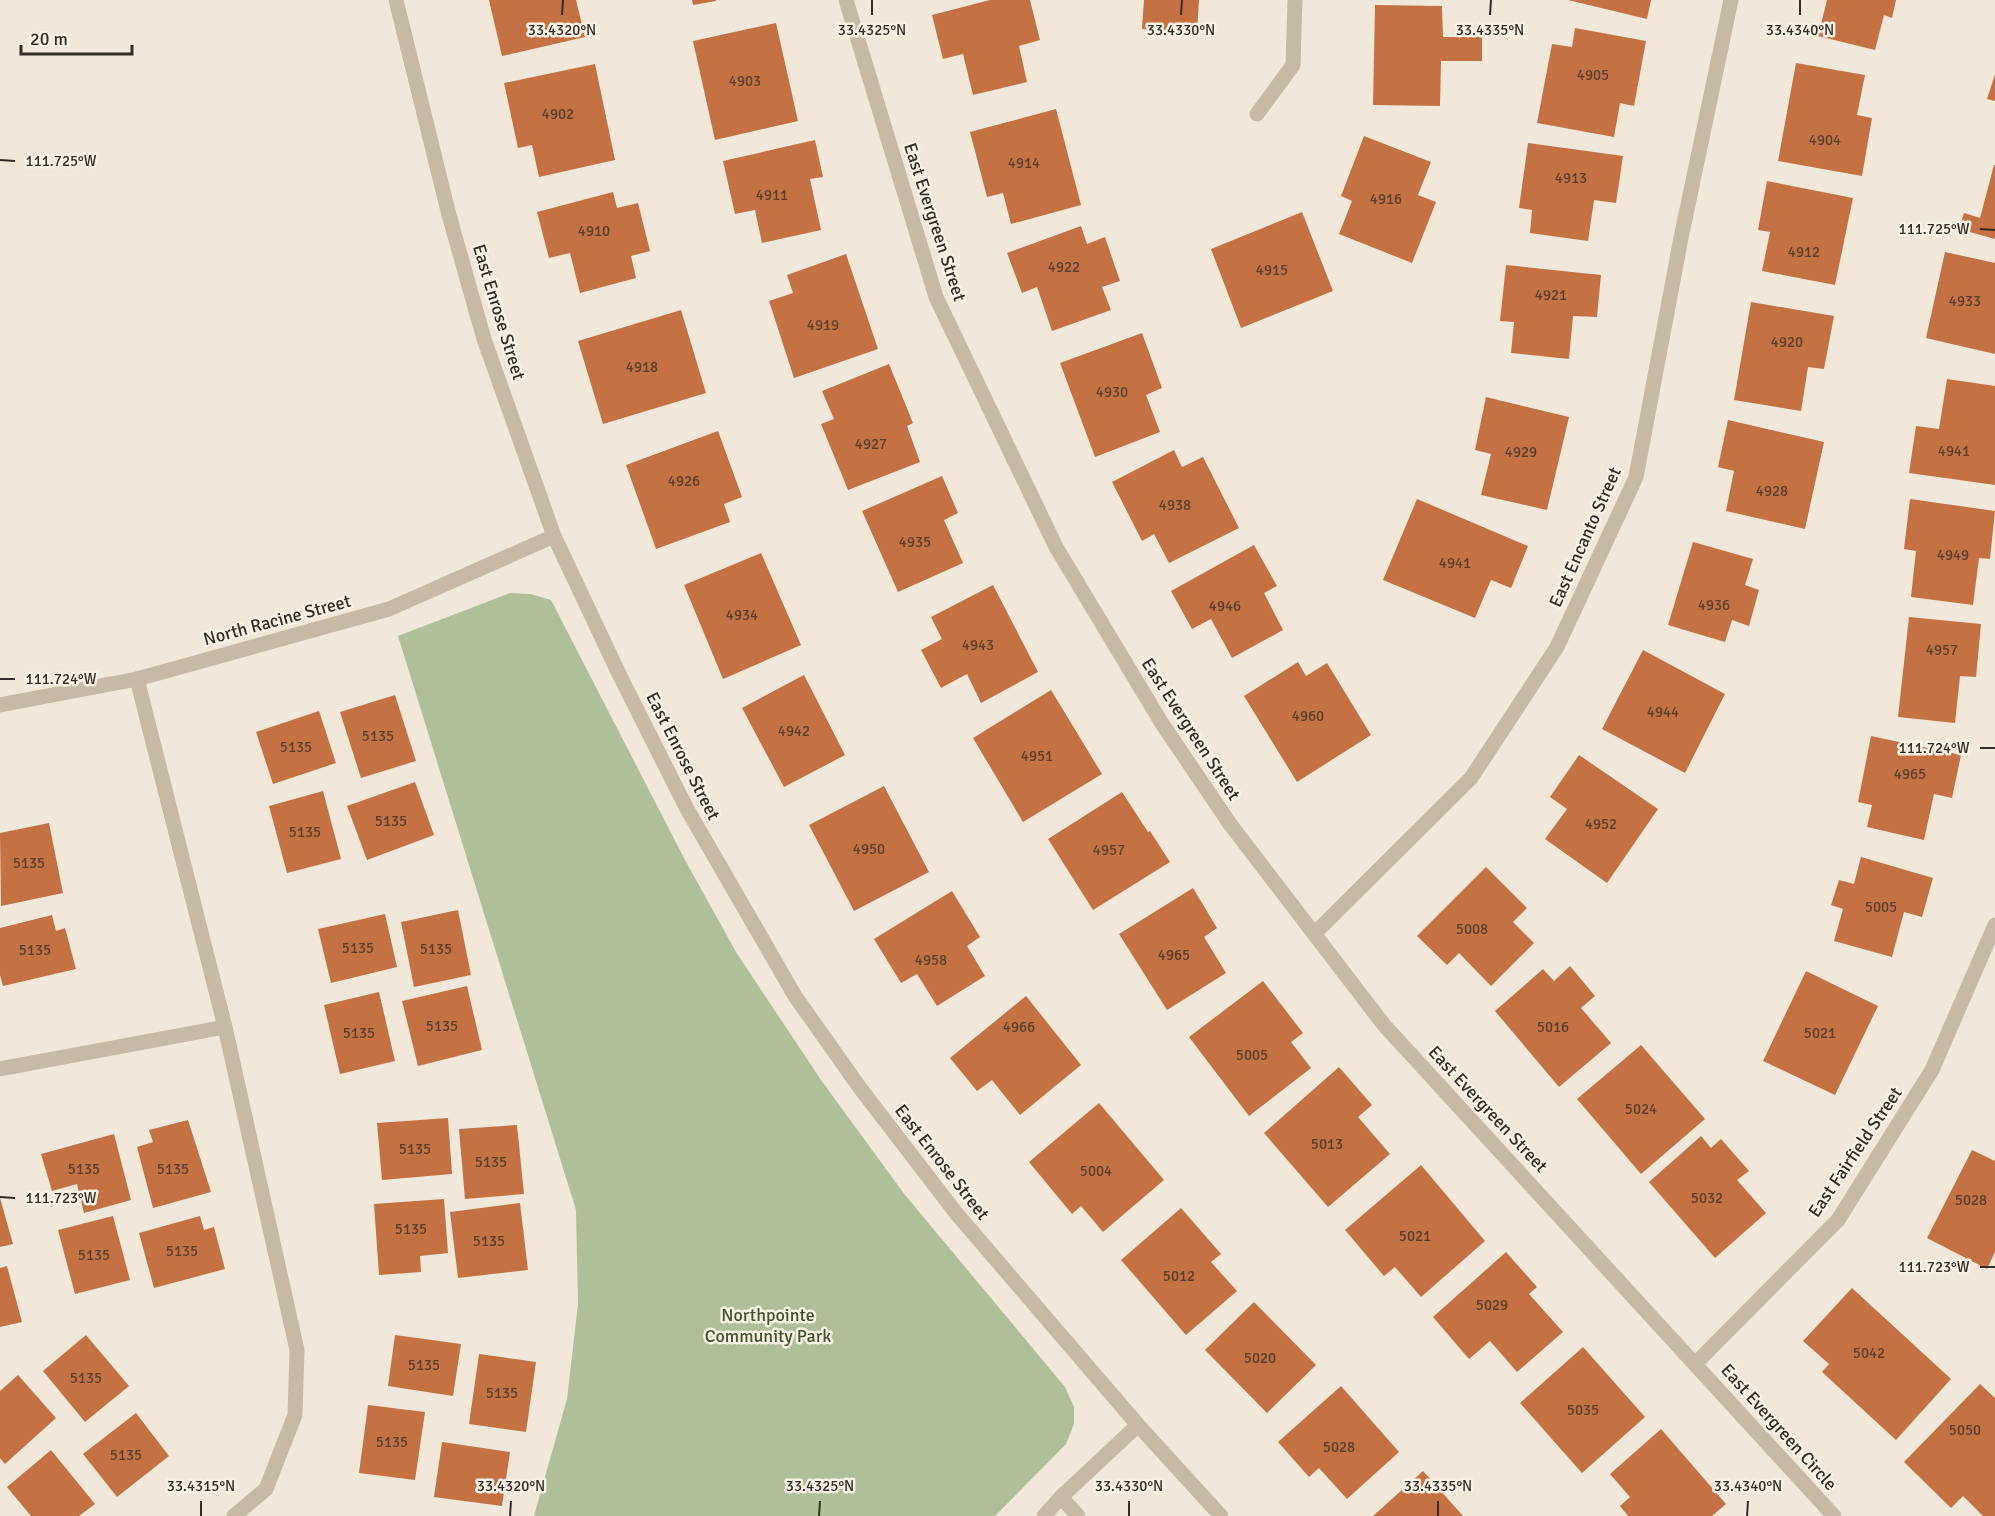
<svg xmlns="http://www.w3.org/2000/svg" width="1995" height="1516" viewBox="0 0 1995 1516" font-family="Signika,sans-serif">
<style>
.green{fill:#aebf99}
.building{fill:#c47244}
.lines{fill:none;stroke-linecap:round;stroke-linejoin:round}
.service{stroke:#c8b9a5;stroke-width:15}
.minor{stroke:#c8b9a5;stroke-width:15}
.ticks{fill:none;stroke:#342c26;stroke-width:2}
.labels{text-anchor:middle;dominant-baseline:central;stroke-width:5;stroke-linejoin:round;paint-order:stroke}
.number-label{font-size:15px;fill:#583e2e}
.street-label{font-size:18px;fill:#342c26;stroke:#f8f2e5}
.park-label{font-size:18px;fill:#3f522a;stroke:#f8f2e5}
.ticks-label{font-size:15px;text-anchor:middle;fill:#342c26;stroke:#f8f2e5;stroke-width:5;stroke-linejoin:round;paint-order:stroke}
</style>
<rect width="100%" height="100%" fill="#f1e8d9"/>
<path class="green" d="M510,593L530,594L551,600L685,860L736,952L821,1080L905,1195L1065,1387L1074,1407V1424L1066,1444L995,1516H534L567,1399L578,1304L576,1210L398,636Z"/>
<path class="building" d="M489,0H576L585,37L502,56Z
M692,0H716V1L693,5Z
M990,0H1030L1040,40L1019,46L1027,82L973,95L963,54L943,59L932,15Z
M1144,0H1199L1197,32L1142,29Z
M1568,0H1651L1647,19Z
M1827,0H1896L1892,18L1884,15L1875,50L1818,36Z
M1375,5L1442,6L1443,37H1482V61H1441L1440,106L1373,105Z
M776,23L798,121L715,140L693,41Z
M1575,28L1646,41L1634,106L1620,103L1614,137L1537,123L1552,44L1572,47Z
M1796,63L1865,75L1857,115L1872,118L1862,176L1778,161Z
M595,64L615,160L539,177L532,145L518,148L504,83Z
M1995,74V101L1987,99Z
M1056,109L1081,205L1011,224L1003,193L987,197L970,132Z
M1364,136L1431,162L1418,195L1436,202L1412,263L1339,234L1352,201L1341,196Z
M815,140L823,177L810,179L821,230L762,243L755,210L735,214L723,161Z
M1528,143L1623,156L1616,203L1594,200L1588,241L1530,233L1532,210L1519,208Z
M1994,165H1995V239L1959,229L1964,213L1980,218Z
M1767,181L1853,198L1835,285L1762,271L1770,232L1758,230Z
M613,192L617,208L638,203L650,251L631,256L636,278L580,293L570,253L549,258L537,212Z
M1302,212L1333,291L1241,328L1211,249Z
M1081,226L1087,244L1105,237L1120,281L1102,287L1111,310L1052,331L1037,287L1022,293L1007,253Z
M1945,252L1995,263V354L1926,338Z
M846,254L878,349L794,378L769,301L793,293L787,275Z
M1506,265L1601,275L1597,317L1573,316L1569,359L1511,353L1514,322L1500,321Z
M1751,302L1834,316L1824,369L1808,367L1801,411L1734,400Z
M681,310L706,393L603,424L578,341Z
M1142,333L1162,388L1146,395L1160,432L1095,457L1060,363Z
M889,364L913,423L907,426L920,462L848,490L821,424L834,419L822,391Z
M1947,379L1995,386V485L1909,473L1916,426L1939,429Z
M1486,397L1569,417L1547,510L1481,495L1491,454L1475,450Z
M1728,420L1824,442L1805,529L1726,511L1734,471L1718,467Z
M718,431L742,497L724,504L730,522L656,549L626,465Z
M1174,450L1182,467L1203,457L1239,528L1169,563L1154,534L1142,541L1112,482Z
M942,476L958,513L944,520L963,563L898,592L862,511Z
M1417,499L1528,546L1511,588L1491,580L1475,618L1383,580Z
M1910,499L1995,511L1990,559L1979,558L1973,605L1911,597L1916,551L1904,549Z
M1693,542L1753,559L1745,585L1759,590L1749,626L1732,620L1725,642L1668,625Z
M1254,545L1277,586L1264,593L1283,630L1232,658L1211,619L1192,629L1171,591Z
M761,553L801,645L723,679L684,585Z
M993,585L1038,672L981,703L967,674L941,688L921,650L942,639L931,617Z
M1909,617L1981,624L1976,677L1960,676L1955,723L1898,717Z
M1643,650L1725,694L1685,773L1602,729Z
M1298,662L1306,676L1327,663L1371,735L1297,782L1244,696Z
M804,675L845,755L784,787L742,708Z
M1051,690L1102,774L1023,822L973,738Z
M395,695L416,761L361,778L340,712Z
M319,711L336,763L273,784L256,732Z
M1871,736L1961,755L1952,798L1934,794L1924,840L1867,827L1872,805L1858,802Z
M1579,755L1658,809L1607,883L1545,839L1567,809L1550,797Z
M415,782L434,835L367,860L347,806Z
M884,786L929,872L854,911L809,825Z
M323,791L341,859L287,873L269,806Z
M1122,792L1148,832L1150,831L1170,862L1093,910L1048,839Z
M49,823L63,893L1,906L0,833Z
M1861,857L1933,878L1922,917L1904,912L1892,957L1834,941L1843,909L1831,905L1839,880L1854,884Z
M1486,867L1527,908L1513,922L1534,943L1491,986L1459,953L1447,965L1417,936Z
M1193,888L1217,928L1204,937L1226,973L1167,1010L1119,934Z
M952,891L980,937L967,946L985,976L937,1006L917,974L901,983L874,939Z
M458,910L471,975L414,987L401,922Z
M385,914L397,967L331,983L318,929Z
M52,915L56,931L65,928L76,969L3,986L0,975V928Z
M1570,966L1595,996L1581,1008L1611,1043L1559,1087L1495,1011L1543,969L1554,981Z
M1806,971L1878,1006L1835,1095L1763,1061Z
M1263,981L1303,1033L1291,1042L1311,1068L1249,1116L1189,1037Z
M467,986L482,1050L418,1066L402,1001Z
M379,992L395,1061L340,1074L324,1005Z
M1026,996L1081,1065L1020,1115L992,1080L977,1091L950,1058Z
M1641,1045L1705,1119L1641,1174L1577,1099Z
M1339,1067L1372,1105L1358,1117L1390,1154L1328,1207L1264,1133Z
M1099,1103L1164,1180L1103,1232L1081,1206L1072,1214L1029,1162Z
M448,1118L452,1174L382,1180L377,1123Z
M188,1120L211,1192L153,1208L137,1147L153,1142L149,1130Z
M517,1125L524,1194L465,1199L459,1129Z
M114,1134L131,1200L84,1213L77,1184L52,1191L41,1154Z
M1701,1136L1711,1148L1721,1139L1749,1171L1737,1180L1766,1213L1715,1258L1649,1182Z
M1972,1150L1995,1161V1252L1987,1269L1927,1238Z
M1421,1165L1485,1241L1421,1297L1395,1267L1384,1276L1345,1230Z
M0,1198L13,1244L0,1247Z
M444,1199L448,1253L420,1256L421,1272L379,1275L374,1204Z
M520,1203L528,1270L458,1278L450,1212Z
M1181,1208L1221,1254L1211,1262L1237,1291L1186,1335L1121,1260Z
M113,1216L130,1280L75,1294L58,1230Z
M200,1216L204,1230L214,1227L225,1269L154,1288L139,1233Z
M1506,1252L1537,1287L1529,1294L1563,1332L1517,1372L1490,1341L1469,1359L1433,1317Z
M7,1266L22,1322L0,1327V1268Z
M1852,1288L1951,1379L1896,1440L1822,1372L1829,1364L1803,1341Z
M1254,1302L1316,1365L1267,1413L1205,1350Z
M86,1335L129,1386L85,1422L43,1371Z
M395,1335L461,1344L453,1396L388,1386Z
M1583,1347L1645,1417L1582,1473L1520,1403Z
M479,1354L536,1362L526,1432L469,1424Z
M18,1375L56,1418L5,1464L0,1458V1391Z
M1980,1384L1995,1398V1516H1983L1963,1496L1951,1508L1904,1462Z
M1341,1386L1399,1452L1347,1499L1319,1468L1309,1477L1278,1442Z
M368,1405L425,1412L415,1480L359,1473Z
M136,1413L169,1456L117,1497L83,1454Z
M1661,1429L1726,1504L1712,1516H1628L1620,1506L1630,1497L1610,1474Z
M442,1442L510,1452L502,1506L434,1497Z
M51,1450L95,1504L79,1516H31L7,1487Z
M1423,1471L1463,1516H1373Z"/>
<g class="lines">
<path class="service" d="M137,679L225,1027L297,1350L295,1415L266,1489L234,1516
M0,1069L225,1027
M1061,1497L1078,1516"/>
<path class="minor" d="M396,0L449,215L484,339L554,536L620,676L687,809L795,996L860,1088L956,1213L1138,1425L1221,1516
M846,0L936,297L1056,547L1161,722L1230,824L1384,1025L1834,1516
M1257,114L1293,65L1295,0
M0,705L137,679L389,609L554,536
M1314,934L1471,778L1557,647L1636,477L1681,238L1731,0
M1695,1364L1838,1220L1932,1070L1995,925
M1044,1516L1061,1497L1138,1425"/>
</g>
<path class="ticks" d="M562,15L563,0M872,15V0M1181,15L1182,0M1490,15L1491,0M1800,15V0M0,160L15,161M1980,229L1995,230M0,679H15M1980,748H1995M0,1197L15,1198M1980,1267H1995M201,1516V1501M510,1516L511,1501M819,1516L820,1501M1129,1516V1501M1438,1516V1501M1747,1516L1748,1501"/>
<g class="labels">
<g class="number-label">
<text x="1593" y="75">4905</text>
<text x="745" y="81">4903</text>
<text x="558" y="114">4902</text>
<text x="1825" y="140">4904</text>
<text x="1024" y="163">4914</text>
<text x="1571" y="178">4913</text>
<text x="772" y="195">4911</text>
<text x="1386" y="199">4916</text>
<text x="594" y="231">4910</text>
<text x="1804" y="252">4912</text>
<text x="1064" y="267">4922</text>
<text x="1272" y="270">4915</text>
<text x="1551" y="295">4921</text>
<text x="1965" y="301">4933</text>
<text x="823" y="325">4919</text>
<text x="1787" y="342">4920</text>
<text x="642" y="367">4918</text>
<text x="1112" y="392">4930</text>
<text x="871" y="444">4927</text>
<text x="1954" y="451">4941</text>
<text x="1521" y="452">4929</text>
<text x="684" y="481">4926</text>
<text x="1772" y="491">4928</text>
<text x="1175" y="505">4938</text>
<text x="915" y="542">4935</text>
<text x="1953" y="555">4949</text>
<text x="1455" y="563">4941</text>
<text x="1714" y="605">4936</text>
<text x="1225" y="606">4946</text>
<text x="742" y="615">4934</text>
<text x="978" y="645">4943</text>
<text x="1942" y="650">4957</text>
<text x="1663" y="712">4944</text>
<text x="1308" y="716">4960</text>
<text x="794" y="731">4942</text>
<text x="378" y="736">5135</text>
<text x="296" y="747">5135</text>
<text x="1037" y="756">4951</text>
<text x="1910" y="774">4965</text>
<text x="391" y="821">5135</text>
<text x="1601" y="824">4952</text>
<text x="305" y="832">5135</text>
<text x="869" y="849">4950</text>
<text x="1109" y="850">4957</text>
<text x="29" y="863">5135</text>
<text x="1881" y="907">5005</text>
<text x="1472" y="929">5008</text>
<text x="358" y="948">5135</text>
<text x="436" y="949">5135</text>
<text x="35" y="950">5135</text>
<text x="1174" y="955">4965</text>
<text x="931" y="960">4958</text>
<text x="442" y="1026">5135</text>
<text x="1019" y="1027">4966</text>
<text x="1553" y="1027">5016</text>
<text x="359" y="1033">5135</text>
<text x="1820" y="1033">5021</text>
<text x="1252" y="1055">5005</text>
<text x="1641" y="1109">5024</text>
<text x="1327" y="1144">5013</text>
<text x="415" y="1149">5135</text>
<text x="491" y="1162">5135</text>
<text x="84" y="1169">5135</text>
<text x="173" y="1169">5135</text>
<text x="1096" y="1171">5004</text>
<text x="1707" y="1198">5032</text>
<text x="1971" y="1200">5028</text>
<text x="411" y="1229">5135</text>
<text x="1415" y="1236">5021</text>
<text x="489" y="1241">5135</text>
<text x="182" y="1251">5135</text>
<text x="94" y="1255">5135</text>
<text x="1179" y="1276">5012</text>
<text x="1492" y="1305">5029</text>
<text x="1869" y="1353">5042</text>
<text x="1260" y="1358">5020</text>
<text x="424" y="1365">5135</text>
<text x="86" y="1378">5135</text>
<text x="502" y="1393">5135</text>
<text x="1583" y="1410">5035</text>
<text x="1965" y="1430">5050</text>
<text x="392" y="1442">5135</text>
<text x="1339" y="1447">5028</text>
<text x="126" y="1455">5135</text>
</g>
<g class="street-label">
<text transform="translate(935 222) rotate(72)">East Evergreen Street</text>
<text transform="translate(499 312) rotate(73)">East Enrose Street</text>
<text transform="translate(1585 537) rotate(-66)">East Encanto Street</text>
<text transform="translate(277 620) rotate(-15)">North Racine Street</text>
<text transform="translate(1191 729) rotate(57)">East Evergreen Street</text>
<text transform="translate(683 756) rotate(63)">East Enrose Street</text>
<text transform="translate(1488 1109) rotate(47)">East Evergreen Street</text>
<text transform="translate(1855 1152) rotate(-56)">East Fairfield Street</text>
<text transform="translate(942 1162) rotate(52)">East Enrose Street</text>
<text transform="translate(1779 1427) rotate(48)">East Evergreen Circle</text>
</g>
<g class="park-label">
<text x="768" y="1315">Northpointe<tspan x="768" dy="21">Community Park</tspan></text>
</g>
</g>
<g class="ticks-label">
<text x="562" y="35">33.4320°N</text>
<text x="872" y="35">33.4325°N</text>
<text x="1181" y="35">33.4330°N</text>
<text x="1490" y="35">33.4335°N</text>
<text x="1800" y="35">33.4340°N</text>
<text x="61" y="166">111.725°W</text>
<text x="1934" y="234">111.725°W</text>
<text x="61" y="684">111.724°W</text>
<text x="1934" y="753">111.724°W</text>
<text x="61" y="1203">111.723°W</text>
<text x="1934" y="1272">111.723°W</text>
<text x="201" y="1491">33.4315°N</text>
<text x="511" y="1491">33.4320°N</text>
<text x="820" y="1491">33.4325°N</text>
<text x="1129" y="1491">33.4330°N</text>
<text x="1438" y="1491">33.4335°N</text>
<text x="1748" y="1491">33.4340°N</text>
</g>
<path d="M21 45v9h111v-9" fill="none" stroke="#342c26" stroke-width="3"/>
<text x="30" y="45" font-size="18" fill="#342c26" stroke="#f8f2e5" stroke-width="4.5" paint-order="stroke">20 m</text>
</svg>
